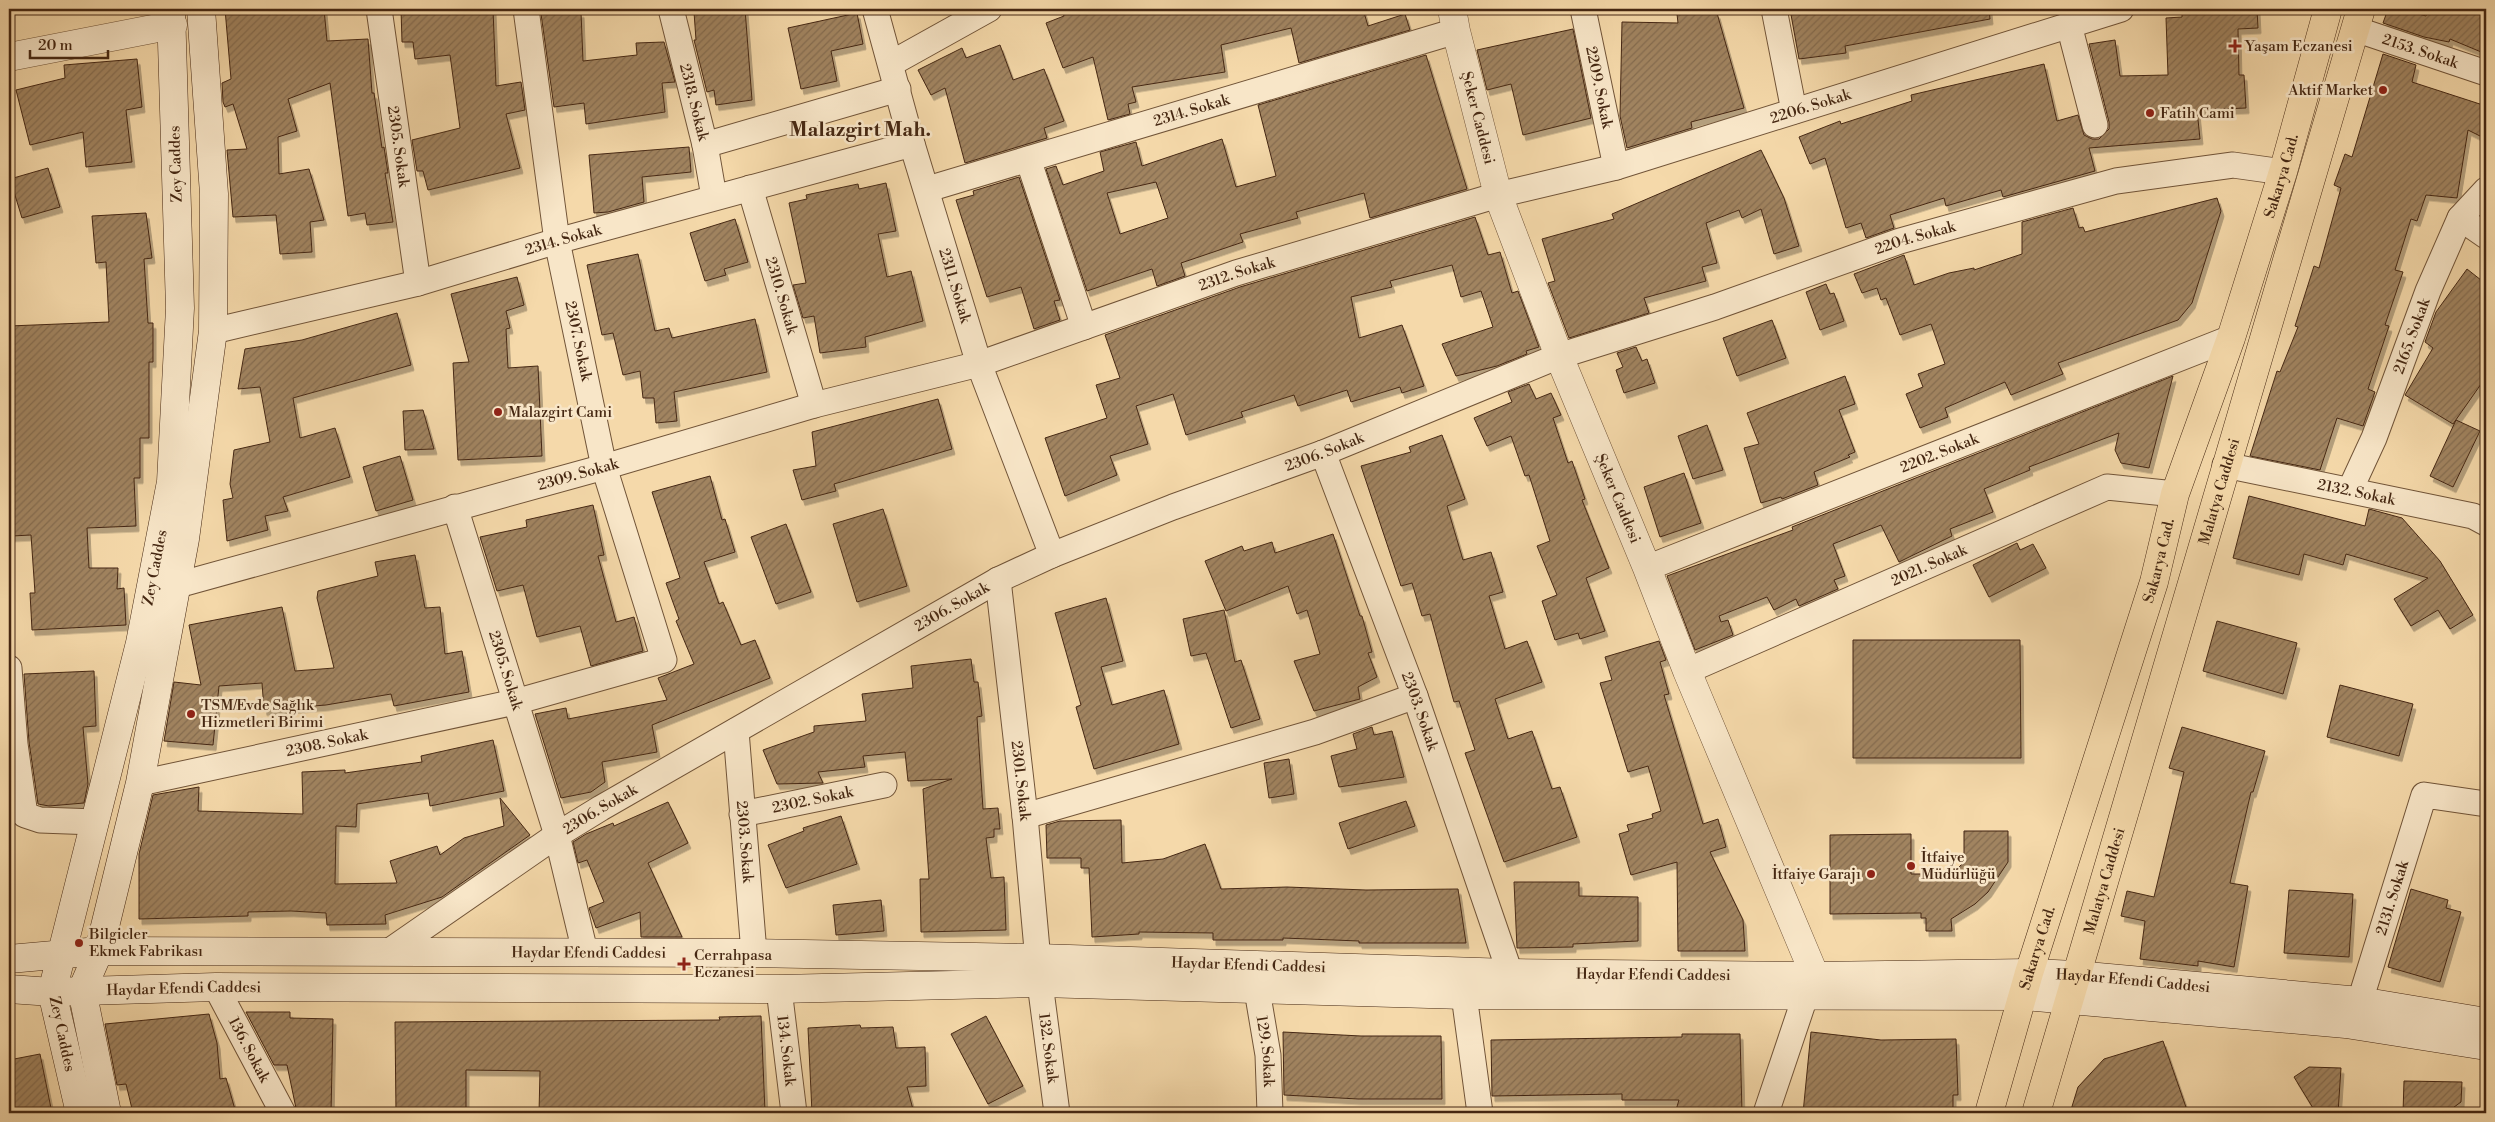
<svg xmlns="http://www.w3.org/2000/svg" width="2495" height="1122" viewBox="0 0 2495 1122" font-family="'Libre Bodoni',serif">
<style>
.building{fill:url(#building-hatch);stroke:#452712;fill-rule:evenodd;filter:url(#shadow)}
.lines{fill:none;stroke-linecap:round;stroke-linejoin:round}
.minor-casing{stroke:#715438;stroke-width:27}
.tertiary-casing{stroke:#715438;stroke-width:29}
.secondary-casing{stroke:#452712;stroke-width:29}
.primary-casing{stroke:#452712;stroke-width:29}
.minor{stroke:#f8e6c8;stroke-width:25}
.tertiary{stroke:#f8e6c8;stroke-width:28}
.secondary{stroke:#f8e6c8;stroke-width:28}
.primary{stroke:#f5d9aa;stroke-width:28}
.poi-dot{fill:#8f2418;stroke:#f8e6c8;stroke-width:2}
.labels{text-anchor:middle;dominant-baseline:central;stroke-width:5;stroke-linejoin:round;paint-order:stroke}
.poi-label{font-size:15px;fill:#452712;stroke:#f8e6c8;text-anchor:start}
.street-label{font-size:15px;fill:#452712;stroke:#f8e6c8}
.district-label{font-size:20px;font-weight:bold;fill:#452712;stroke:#f8e6c8}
</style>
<defs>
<pattern id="building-hatch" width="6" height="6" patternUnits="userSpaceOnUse" patternTransform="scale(1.25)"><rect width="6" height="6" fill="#a18461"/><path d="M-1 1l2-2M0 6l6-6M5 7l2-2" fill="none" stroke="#856c4f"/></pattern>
<filter id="shadow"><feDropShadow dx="3" dy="5.5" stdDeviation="0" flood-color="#0004"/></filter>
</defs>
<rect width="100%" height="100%" fill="#f5d9aa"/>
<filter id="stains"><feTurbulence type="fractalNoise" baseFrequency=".004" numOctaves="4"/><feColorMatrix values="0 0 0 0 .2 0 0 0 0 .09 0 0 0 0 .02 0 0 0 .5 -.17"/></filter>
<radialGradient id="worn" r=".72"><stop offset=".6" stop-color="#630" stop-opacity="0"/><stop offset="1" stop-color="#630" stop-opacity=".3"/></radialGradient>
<path class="building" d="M225,9H324L327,41L368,39L372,93H374L382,148L384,147L388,173H385L393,222L367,225L365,213L348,216L330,83L288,99L297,131L278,137L279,174L309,169L324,220L310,222L312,252L280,254L276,215L233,217L227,150L247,149L233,104L225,107L223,102L222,83L231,79Z
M401,9H493L496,86L521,82L525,110L506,114L520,168L428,190L423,171H417L412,140L460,128L450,55L415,59L413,42H402Z
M745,9L752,100L716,105L714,90L707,92L694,40H696L694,12Z
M1061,9H1363L1368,26L1405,14L1410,30L1299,63L1291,28L1221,45L1225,72L1132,87L1136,102L1128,104L1130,114L1108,120L1093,57L1063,68L1046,23L1064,16Z
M1790,9H1989L1990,19L1845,46L1846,53L1799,59Z
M2190,9H2257L2258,28L2238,29L2239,75H2244L2246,108L2197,110L2200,139L2089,148L2095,171L2003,197L2001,190L1946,206L1944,198L1890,215L1894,228L1866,238L1861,223L1846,228L1825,158L1810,164L1799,137L1840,121L1841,124L1912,101L1911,95L2044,64L2057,121L2078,115L2084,135L2092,139H2099L2109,129V122L2089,44L2115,40L2120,76L2168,75L2166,18L2182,17V10Z
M2388,9H2401L2426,16L2428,9H2486V54L2450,39L2449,42L2424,37L2383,23Z
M581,12L583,61L637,55L636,43L664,42L675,82L662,83L665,112L586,124L584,103L554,107L541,14Z
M857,13L863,44L831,51L837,81L801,89L788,28Z
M1717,13L1744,108L1691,122L1692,128L1627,148L1620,116L1622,22L1678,23L1677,14Z
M1573,29L1591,118L1523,135L1511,84L1487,90L1477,50Z
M1000,45L1013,80L1044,69L1064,121L1044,128L1047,138L965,163L945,88L931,95L918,70L962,48L966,58Z
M2383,54L2416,65L2412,82L2486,106V139L2468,130L2457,198L2426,195L2417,221L2411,219L2395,270L2403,272L2385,325L2389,326L2368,389L2375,392L2363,426L2337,418L2320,470L2250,456L2277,371L2280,372L2298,327L2295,326L2314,266L2319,268L2341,188L2334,185L2345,154L2352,157Z
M1426,55L1467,189L1370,218L1364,193L1296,212L1298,218L1240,234L1243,242L1181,263L1185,276L1157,286L1152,269L1087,291L1046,169L1056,166L1063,185L1104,171L1100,152L1136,142L1142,166L1222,139L1236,187L1276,176L1258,105ZM1156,182L1168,218L1120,234L1107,193Z
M137,59L142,107L126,110L132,162L86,167L83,132L30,145L16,90L65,78L64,65Z
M689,147L691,172L642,177L644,202L608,212L594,213L589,155Z
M1761,150L1784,198L1799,246L1774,254L1761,209L1742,218L1739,210L1706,223L1717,263L1702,267L1706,281L1644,298L1649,313L1569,338L1548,283L1555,281L1542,239L1614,219L1612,214Z
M48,168L60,207L22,218L10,179Z
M1019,177L1060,300L1054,301L1060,320L1034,329L1021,287L987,297L956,200L974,195L973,191Z
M886,183L896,231L878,234L887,277L911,271L923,321L865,337L866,347L820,353L814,316L803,318L793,285L806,283L789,203L807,199L806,195L858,184L859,189Z
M2217,198L2221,211L2192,303L2178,320L2058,363L2063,374L2011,395L2005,382L1945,408L1948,417L1920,428L1906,394L1923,387L1918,374L1945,364L1931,324L1900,335L1886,298L1881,300L1877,288L1862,293L1854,274L1904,255L1914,285L1949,273L1974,268V270L2022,254V222L2073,208L2079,228L2083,227L2085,232Z
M146,213L152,258L144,259L148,323H153V362H149V438H140V478H134L136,526L87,528L89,568H118L117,589L124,588L126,625L32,630L30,593H35L31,535L12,536L9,480V326L109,322L106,262L96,263L92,216Z
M1475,217L1488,255L1500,252L1512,293L1518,291L1539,347L1526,351L1527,354L1497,366L1456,376L1442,344L1493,327L1481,291L1461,297L1452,265L1390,281L1392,287L1351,297L1359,338L1402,325L1424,386L1402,393L1400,387L1351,402L1347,390L1298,406L1294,395L1241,412L1243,417L1186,435L1173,394L1136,406L1148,444L1110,456L1117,475L1065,496L1045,438L1107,418L1096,385L1120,378L1105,335L1240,287Z
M735,219L748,262L724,269L726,275L705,281L690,233Z
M638,254L655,331L669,328L672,338L755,319L767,372L674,392L677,421L656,423L654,398H643L640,371L623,375L613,333L602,335L587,265Z
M2467,269L2486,284V377L2453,424L2405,395L2433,348L2425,342L2436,312Z
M517,277L524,305L506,311L510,328L506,329L508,368L538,366L542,456L458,460L453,363L469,362L451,294Z
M1826,284L1830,294L1834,293L1844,321L1820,330L1806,292Z
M397,313L411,365L293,398L300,438L335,428L350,477L283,497L288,511L265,516L268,530L227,541L223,500L233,498L230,484L234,450L270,442L260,387L238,389L245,349L302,340Z
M1772,320L1786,358L1737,376L1723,338Z
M1636,347L1642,361L1647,359L1655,383L1624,393L1616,370L1623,367L1617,353Z
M1845,376L1855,404L1839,410L1855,452L1848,455L1850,457L1814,472L1818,485L1782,499L1781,497L1761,503L1744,448L1759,444L1747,413Z
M2173,376L2149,468L2121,463L2115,450L2119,433L2029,467L2030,470L1984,489L1993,512L1950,529L1952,536L1899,562L1881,525L1833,544L1845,576L1834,580L1838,589L1799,606L1796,599L1774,610L1767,597L1719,616L1721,622L1728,620L1733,635L1695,650L1667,576L1793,530L1792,527Z
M1529,384L1536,399L1551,393L1561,415L1553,418L1568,463L1572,461L1585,499L1582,500L1609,568L1586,578L1605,631L1580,639L1578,633L1555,640L1542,601L1557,595L1537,546L1550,541L1529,475L1525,476L1511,436L1487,446L1474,418L1512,402L1508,392Z
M938,399L952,449L834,484L836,491L802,500L793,470L816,466L812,432Z
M423,410L434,449L405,450L403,411Z
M2456,420L2480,431L2453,487L2430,476Z
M1707,425L1723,470L1693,479L1678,436Z
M1442,435L1465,499L1447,506L1463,560L1491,552L1503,592L1489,596L1505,649L1527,641L1542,682L1495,699L1508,739L1532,731L1552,789L1560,787L1577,837L1504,862L1465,753L1475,750L1459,701L1454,702L1430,614L1422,616L1412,583L1401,586L1361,466L1411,452L1409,447Z
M400,456L413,500L376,511L363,467Z
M1684,473L1701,523L1660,537L1644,487Z
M710,476L722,520L725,519L735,552L704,562L719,604L723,602L741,645L755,640L770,678L652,725L657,752L602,762L605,782L591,792L561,798L535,714L566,708L568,719L667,700L658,678L694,664L676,621L679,619L666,583L680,578L652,492Z
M2249,496L2365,526L2369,509L2402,518L2440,561L2473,615L2450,629L2438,610L2411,626L2394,599L2428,578L2346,554L2343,565L2304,554L2299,575L2233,558Z
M593,505L604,555L598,556L616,622L634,617L643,651L591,666L580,626L537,637L523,585L497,591L480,537L527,527L526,520Z
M883,509L907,586L857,602L833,524Z
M786,524L811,592L776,604L751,537Z
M1333,534L1360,616H1362L1372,652L1368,653L1377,677L1358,687L1360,699L1314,711L1294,661L1320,654L1307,610L1297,614L1288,586L1226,611L1205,561L1242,546L1244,551L1272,542L1275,553Z
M2017,543L2020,550L2033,544L2046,568L1989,597L1973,565Z
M415,555L425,608L440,607L445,654L462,651L469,692L394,706L391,694L326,705L264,710L262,683L219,686L213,745L164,741L174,682L201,685L189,625L282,607L295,671L334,668L317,598L318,591L378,576L375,562Z
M1106,598L1123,661L1101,667L1112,705L1164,690L1179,744L1094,769L1076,707L1081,705L1055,613Z
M1224,610L1235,662L1241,660L1260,719L1231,728L1206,653L1191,656L1183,619Z
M2217,621L2297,643L2283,694L2203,671Z
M1853,640H2020L2021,758H1853Z
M1659,641L1666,660L1660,662L1669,694L1664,695L1703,824L1718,819L1726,847L1710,852L1743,920L1745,951H1678L1677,862L1631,875L1619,834L1629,831L1627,825L1653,818L1652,814L1661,811L1648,766L1628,772L1600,683L1612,680L1605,657Z
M971,659L974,682H978L982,716L977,717L983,809L998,808L1000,829H994V837L986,838L991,878L1004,877L1006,930L921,932L920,879H929L923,789L952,779L908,781L905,752L863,756L865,767L818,772L823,783L777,784L763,750L814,732V726L866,721L862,694L913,688L911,666Z
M94,671L96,726L83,727L88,784L84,803L49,806L38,804L29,742L24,674Z
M2340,685L2413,704L2399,756L2327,737Z
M1372,727L1374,735L1392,731L1404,777L1339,787L1331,756L1357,749L1353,734Z
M2182,727L2265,751L2253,792H2251L2230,883L2248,886L2234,967L2198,961V966L2140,959L2145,921L2121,916L2127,891L2154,897L2184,772L2169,768Z
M493,740L504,791L430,806L428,793L357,804L356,827L336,826L335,884L397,883L390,861L437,846L440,855L464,838L504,826L500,798L530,835L442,897L385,915L386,924L327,925L326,913L291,911L248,912V916L139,919V854L153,795L199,787L198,811L303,814L302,772L345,770V773L422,762L421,756Z
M1289,759L1294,794L1269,798L1264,763Z
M1406,801L1415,826L1348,849L1339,823Z
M668,802L688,843L648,863L682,937H641L640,912L596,928L589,908L604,902L587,860L578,863L573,842L586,834L613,823L614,826Z
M841,816L857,864L786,888L768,845L804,831L803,828Z
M1121,820L1122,863L1163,859L1205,844L1221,889L1287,887L1366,890L1458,889L1466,943H1359V941L1283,938V940H1213V933L1139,932V934L1092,937L1089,868H1081V858H1047L1046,825L1060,821Z
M1964,831H2008V862L1988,892L1975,904L1951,919L1952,931H1926V918H1921V913L1830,914V835L1911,834V874H1952L1964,862Z
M1514,882H1579V896L1638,897V941L1573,944V947L1517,948Z
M2411,889L2448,900L2446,908L2461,912L2440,982L2388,967Z
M2289,890L2353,894L2349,957L2284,953Z
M881,900L884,931L836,935L833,905Z
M246,1012H290V1018L333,1019L331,1113H297L287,1065H274Z
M209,1014L217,1043L220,1079L226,1078L236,1113H133L126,1084L117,1085L105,1024Z
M761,1016L765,1112L539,1113L540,1071L466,1070V1113H396L395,1022L720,1020L719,1017Z
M986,1016L1023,1086L988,1104L951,1034Z
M860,1025L861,1028L893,1027L896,1048L925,1047L926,1086L907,1087L914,1113H812L808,1028Z
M1283,1032L1361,1036H1441L1442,1099H1358L1284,1095Z
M1811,1032L1881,1040L1956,1039L1958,1095H1953V1113H1803Z
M1682,1034H1740L1742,1113H1675L1679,1100H1622V1094L1492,1096L1491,1040L1682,1037Z
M2163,1041L2188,1113H2070L2078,1087L2104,1059Z
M40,1054L52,1113H9V1060Z
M2309,1067L2341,1068L2338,1113H2316L2294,1077Z
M2404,1081L2462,1082L2461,1102L2446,1113H2403Z"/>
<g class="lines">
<defs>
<g id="minor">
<path id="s1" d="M379,9L418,283"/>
<path id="s2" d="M671,9L705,145L714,197"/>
<path id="s3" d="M875,9L912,144L979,364L1052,555"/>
<path id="s4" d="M1583,9L1616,167"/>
<path d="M1774,9L1794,111"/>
<path d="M2069,25L2095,125"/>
<path id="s5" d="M2355,29L2486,73"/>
<path d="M892,63L989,9"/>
<path d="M705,145L898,89"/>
<path d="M1028,159L1084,327"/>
<path id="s6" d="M750,188L814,405"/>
<path id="s7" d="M928,189L1456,31"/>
<path d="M2460,218L2486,236"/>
<path id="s8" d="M213,331L418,283L557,241L912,144"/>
<path id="s9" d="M1323,453L1415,696L1510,973"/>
<path id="s10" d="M2225,465L2473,516L2486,523"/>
<path id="s11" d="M2350,490L2374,438L2428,291L2460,218L2486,190"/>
<path id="s12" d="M455,507L557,835L585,952"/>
<path id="s13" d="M1647,568L2231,338"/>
<path id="s14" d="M998,580L1025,816L1040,983L1057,1113"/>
<path id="s15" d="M178,585L604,467L814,405L979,364L1236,273L1498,195L1616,167L2121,9"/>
<path d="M9,668L15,744L25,815L40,820L95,822"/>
<path id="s16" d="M1687,671L2107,487L2175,494"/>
<path id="s17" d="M736,731L754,953"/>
<path id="s18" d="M140,783L515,702L664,660L604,467L557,241L526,9"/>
<path id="s19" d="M742,814L884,785"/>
<path d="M1025,816L1315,732L1415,696"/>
<path id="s20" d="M391,950L557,835L601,808L998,580L1052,555L1173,507L1323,453L1559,356L1715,307L1900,241L2116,181L2233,165L2283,172"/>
<path id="s21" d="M216,987L283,1113"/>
<path id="s22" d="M779,989L794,1113"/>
<path id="s23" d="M1257,990L1268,1055L1270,1113"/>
<path d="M1464,995L1480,1113"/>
<path id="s24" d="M2360,1001L2424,795L2486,804"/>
<path d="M1766,1113L1805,997"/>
</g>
<g id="tertiary">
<path id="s25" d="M1452,9L1456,31L1498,195L1559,356L1647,568L1687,671L1815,976"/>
<path d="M9,57L173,25"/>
</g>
<g id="secondary">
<path id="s26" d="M9,959L99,951L754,953L1038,958L1510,973L1815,976L2029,973L2076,975L2360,1001L2486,1022"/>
<path id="s27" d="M9,989L52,992L216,987L779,989L1040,983L1464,995L2023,996L2346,1024L2486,1046"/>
<path id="s28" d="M80,1113L52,992L140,643L171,482L180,308L171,9"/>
<path d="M107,1113L82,990L99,951L140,783L185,539L213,331L214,194L201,9"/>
</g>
<g id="primary">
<path id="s29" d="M1989,1113L2029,973L2154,582L2175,494L2231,338L2283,172L2328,9"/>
<path id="s30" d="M2036,1113L2361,9"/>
</g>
</defs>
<use href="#minor" class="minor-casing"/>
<use href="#tertiary" class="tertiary-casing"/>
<use href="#secondary" class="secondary-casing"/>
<use href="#primary" class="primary-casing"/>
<use href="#minor" class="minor"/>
<use href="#tertiary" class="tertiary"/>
<use href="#secondary" class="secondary"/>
<use href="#primary" class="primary"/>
</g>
<g class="poi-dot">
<path d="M2232.5 38.5h5v5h5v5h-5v5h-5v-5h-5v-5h5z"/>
<circle cx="2383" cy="90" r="5"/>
<circle cx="2150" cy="113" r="5"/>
<circle cx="498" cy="412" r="5"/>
<circle cx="191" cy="714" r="5"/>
<circle cx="1911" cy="866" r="5"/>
<circle cx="1871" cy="874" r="5"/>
<circle cx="79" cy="943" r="5"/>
<path d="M681.5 956.5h5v5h5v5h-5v5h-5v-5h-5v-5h5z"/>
</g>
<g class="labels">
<g class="poi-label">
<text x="2245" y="46">Yaşam Eczanesi</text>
<text x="2373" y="90" text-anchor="end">Aktif Market</text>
<text x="2160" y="113">Fatih Cami</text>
<text x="508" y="412">Malazgirt Cami</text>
<text x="201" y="705">TSM/Evde Sağlık<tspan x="201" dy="17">Hizmetleri Birimi</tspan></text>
<text x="1921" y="857">İtfaiye<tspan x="1921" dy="17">Müdürlüğü</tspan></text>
<text x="1861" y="874" text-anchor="end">İtfaiye Garajı</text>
<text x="89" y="934">Bilgicler<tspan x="89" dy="17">Ekmek Fabrikası</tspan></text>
<text x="694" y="955">Cerrahpasa<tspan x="694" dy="17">Eczanesi</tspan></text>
</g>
<g class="street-label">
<text stroke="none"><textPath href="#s5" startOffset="69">2153. Sokak</textPath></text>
<text stroke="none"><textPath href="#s4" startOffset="80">2209. Sokak</textPath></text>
<text stroke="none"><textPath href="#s2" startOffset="96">2318. Sokak</textPath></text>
<text stroke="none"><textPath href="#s15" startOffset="1702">2206. Sokak</textPath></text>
<text stroke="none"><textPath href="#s7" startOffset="275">2314. Sokak</textPath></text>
<text stroke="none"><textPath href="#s25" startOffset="112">Şeker Caddesi</textPath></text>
<text stroke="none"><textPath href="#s1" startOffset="139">2305. Sokak</textPath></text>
<text transform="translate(176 164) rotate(-92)">Zey Caddes</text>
<text stroke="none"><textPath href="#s29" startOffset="982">Sakarya Cad.</textPath></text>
<text stroke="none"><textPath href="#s20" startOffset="1691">2204. Sokak</textPath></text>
<text stroke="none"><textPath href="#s8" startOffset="362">2314. Sokak</textPath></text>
<text stroke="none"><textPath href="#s15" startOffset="1104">2312. Sokak</textPath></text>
<text stroke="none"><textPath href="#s3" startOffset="288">2311. Sokak</textPath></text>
<text stroke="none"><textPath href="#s6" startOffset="112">2310. Sokak</textPath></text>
<text stroke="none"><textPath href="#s11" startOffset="166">2165. Sokak</textPath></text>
<text transform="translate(578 341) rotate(78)">2307. Sokak</text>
<text stroke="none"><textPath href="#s20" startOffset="1062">2306. Sokak</textPath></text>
<text stroke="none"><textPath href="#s13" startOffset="314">2202. Sokak</textPath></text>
<text stroke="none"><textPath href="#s15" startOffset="415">2309. Sokak</textPath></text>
<text stroke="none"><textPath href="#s10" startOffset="134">2132. Sokak</textPath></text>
<text stroke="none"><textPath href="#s30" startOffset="648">Malatya Caddesi</textPath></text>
<text stroke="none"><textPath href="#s25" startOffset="518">Şeker Caddesi</textPath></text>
<text stroke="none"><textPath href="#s29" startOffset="578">Sakarya Cad.</textPath></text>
<text stroke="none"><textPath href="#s16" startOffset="264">2021. Sokak</textPath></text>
<text stroke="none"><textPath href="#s28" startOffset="561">Zey Caddes</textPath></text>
<text stroke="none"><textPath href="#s20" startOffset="658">2306. Sokak</textPath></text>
<text stroke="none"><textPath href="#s12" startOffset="171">2305. Sokak</textPath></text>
<text stroke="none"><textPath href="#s9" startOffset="276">2303. Sokak</textPath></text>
<text stroke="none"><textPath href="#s18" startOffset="191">2308. Sokak</textPath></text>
<text stroke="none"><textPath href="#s14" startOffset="202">2301. Sokak</textPath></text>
<text stroke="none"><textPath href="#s19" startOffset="72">2302. Sokak</textPath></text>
<text stroke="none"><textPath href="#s20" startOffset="252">2306. Sokak</textPath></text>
<text stroke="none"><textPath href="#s17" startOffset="111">2303. Sokak</textPath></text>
<text stroke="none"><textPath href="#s30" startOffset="242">Malatya Caddesi</textPath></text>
<text stroke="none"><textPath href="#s24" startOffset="108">2131. Sokak</textPath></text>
<text stroke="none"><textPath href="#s29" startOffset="172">Sakarya Cad.</textPath></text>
<text stroke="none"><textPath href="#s26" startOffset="580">Haydar Efendi Caddesi</textPath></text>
<text stroke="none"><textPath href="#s26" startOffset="1240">Haydar Efendi Caddesi</textPath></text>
<text stroke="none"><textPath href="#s26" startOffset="1645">Haydar Efendi Caddesi</textPath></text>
<text stroke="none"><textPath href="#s26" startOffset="2125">Haydar Efendi Caddesi</textPath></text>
<text stroke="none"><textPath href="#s27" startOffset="175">Haydar Efendi Caddesi</textPath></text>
<text transform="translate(62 1034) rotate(78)">Zey Caddes</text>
<text stroke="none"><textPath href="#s14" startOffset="471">132. Sokak</textPath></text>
<text stroke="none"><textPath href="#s21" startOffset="71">136. Sokak</textPath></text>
<text stroke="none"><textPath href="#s22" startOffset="62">134. Sokak</textPath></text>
<text stroke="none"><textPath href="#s23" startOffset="62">129. Sokak</textPath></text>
</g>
<g class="district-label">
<text x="860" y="130">Malazgirt Mah.</text>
</g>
</g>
<rect width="2495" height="1122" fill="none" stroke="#f5d9aa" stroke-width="30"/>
<rect x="10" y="10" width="2475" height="1102" fill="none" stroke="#452712" stroke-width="2.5"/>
<rect x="15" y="15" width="2465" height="1092" fill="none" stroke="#452712"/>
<path d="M30 50v8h78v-8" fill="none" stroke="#452712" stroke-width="2.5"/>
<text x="38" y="50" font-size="15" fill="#452712" stroke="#f8e6c8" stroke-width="4" paint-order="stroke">20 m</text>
<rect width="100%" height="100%" filter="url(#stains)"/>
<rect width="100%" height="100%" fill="url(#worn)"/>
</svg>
